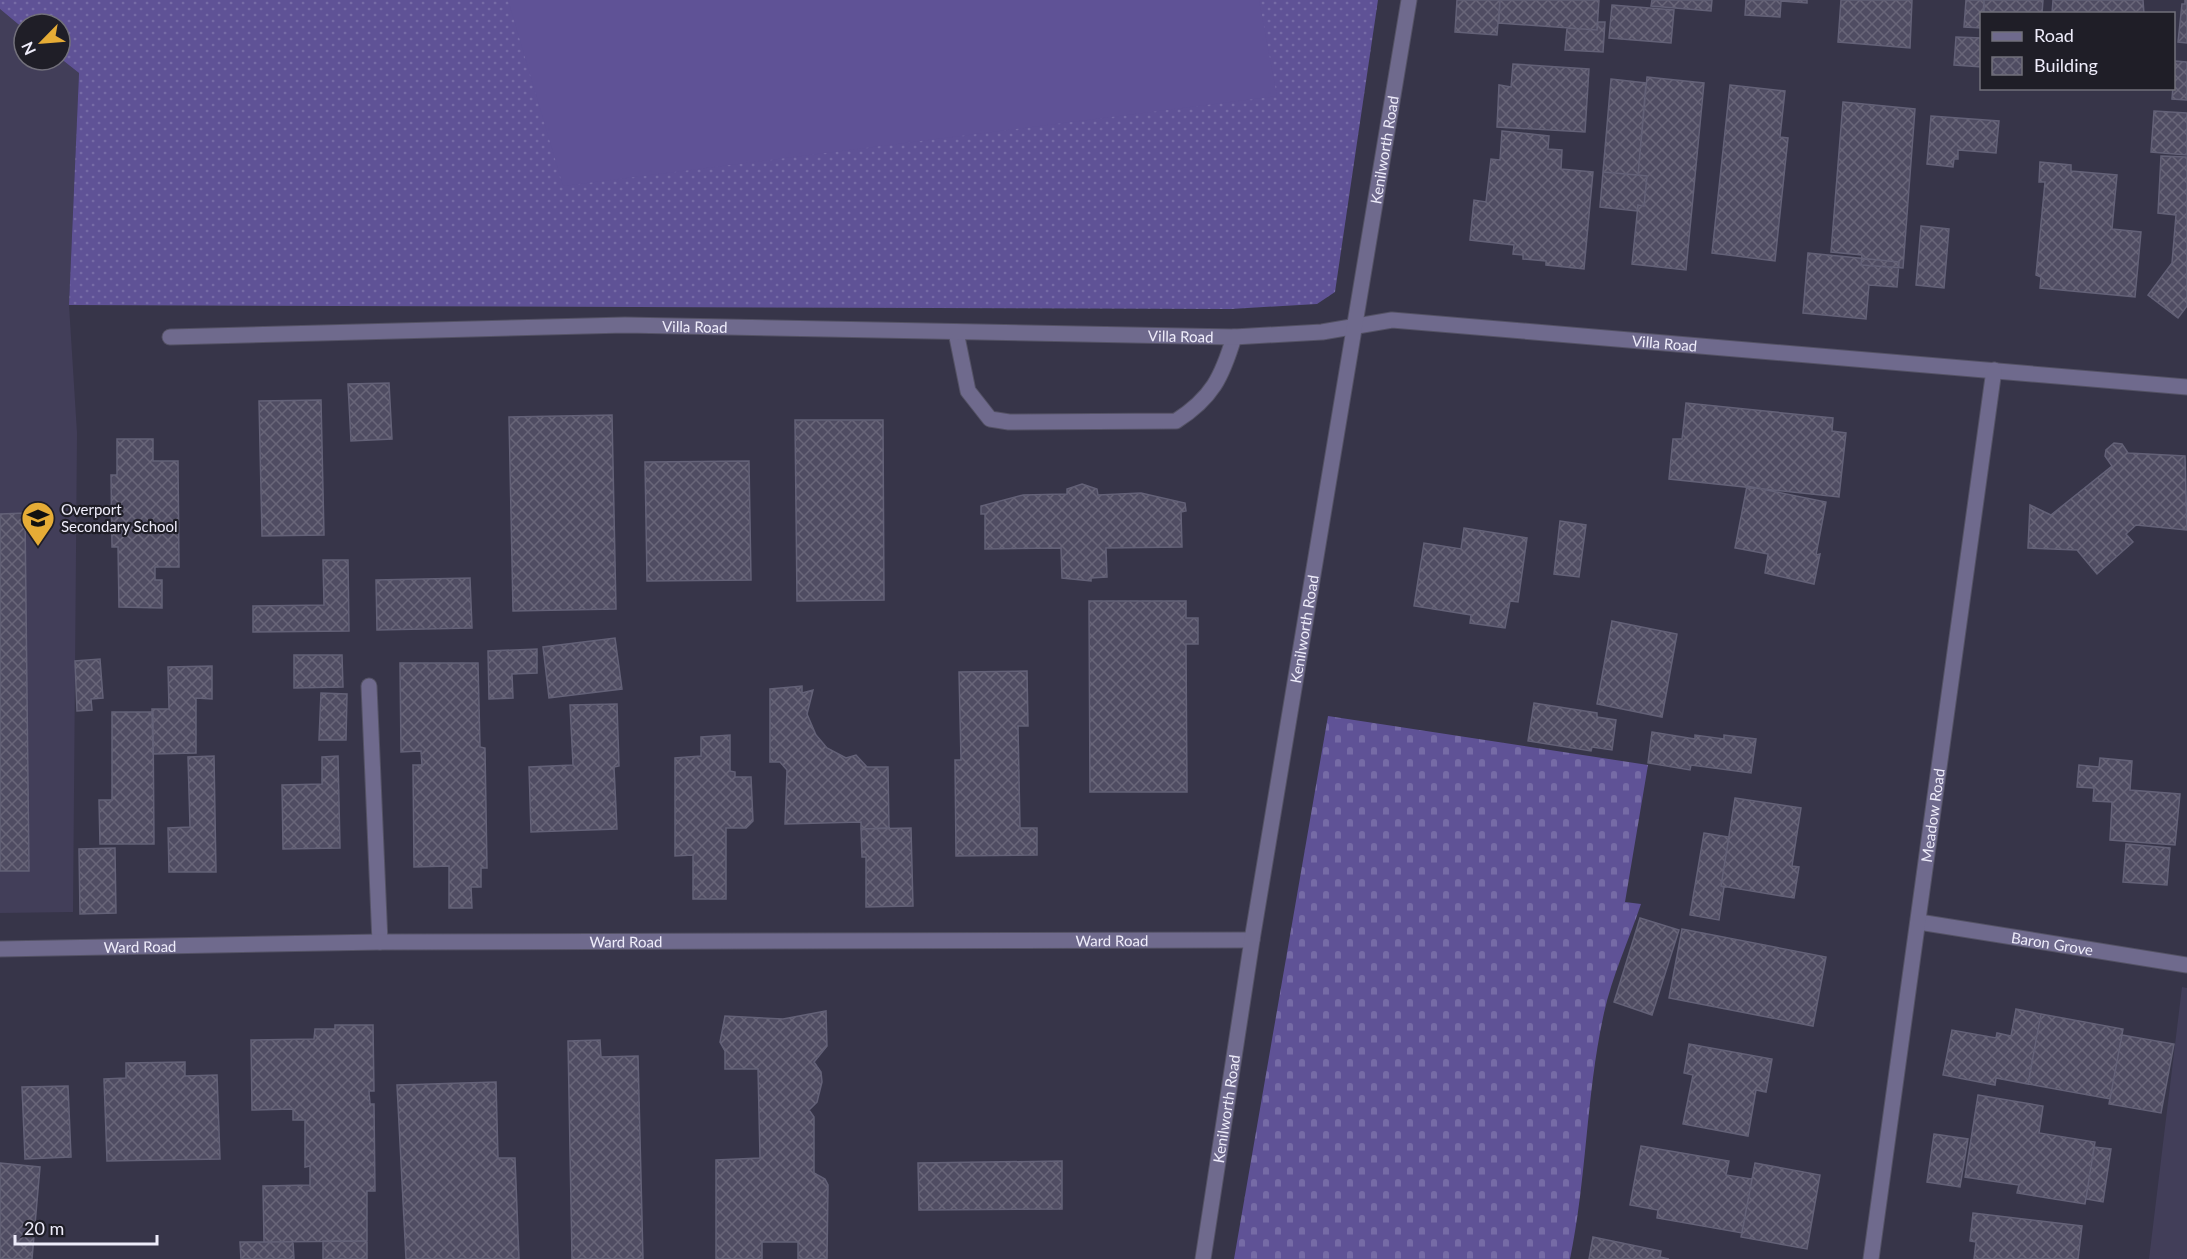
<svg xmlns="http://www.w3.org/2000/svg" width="2187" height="1259" viewBox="0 0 2187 1259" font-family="Lato,sans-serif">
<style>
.built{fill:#423e59}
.grass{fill:url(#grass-dots)}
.cemetery{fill:url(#cemetery-stones)}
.pitch{fill:#5f5296}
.building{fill:url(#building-cross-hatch);stroke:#636177;stroke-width:1.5}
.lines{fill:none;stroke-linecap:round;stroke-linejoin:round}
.minor-casing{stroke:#545265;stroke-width:17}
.minor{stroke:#6f6a8d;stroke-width:15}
.labels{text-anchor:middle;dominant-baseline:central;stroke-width:4.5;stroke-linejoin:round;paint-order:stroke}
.street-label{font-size:15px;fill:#eeecfa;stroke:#1f1e27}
.poi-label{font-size:15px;fill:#eeecfa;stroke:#1f1e27;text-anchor:start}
</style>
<defs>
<pattern id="grass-dots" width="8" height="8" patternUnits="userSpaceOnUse" patternTransform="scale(1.5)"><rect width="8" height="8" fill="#5f5296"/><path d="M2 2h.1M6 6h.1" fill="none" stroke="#766ba6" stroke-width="1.8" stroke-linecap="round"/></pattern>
<pattern id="cemetery-stones" width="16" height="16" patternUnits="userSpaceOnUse" patternTransform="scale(1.5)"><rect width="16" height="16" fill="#5f5296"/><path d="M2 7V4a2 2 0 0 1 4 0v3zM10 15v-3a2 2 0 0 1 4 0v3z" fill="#766ba6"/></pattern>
<pattern id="building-cross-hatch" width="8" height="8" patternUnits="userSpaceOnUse" patternTransform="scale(1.5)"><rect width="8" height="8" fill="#4f4c62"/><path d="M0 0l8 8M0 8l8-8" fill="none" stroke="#696679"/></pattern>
</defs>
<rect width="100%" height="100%" fill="#373549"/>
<path class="built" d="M0,9L24,29V60H60V58L79,73L69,305L77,433L73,912L0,913Z
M2182,987L2187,988V1259H2149Z"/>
<path class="grass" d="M0,0H1378L1335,292L1317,304L1231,309L69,305L79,73L60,58V24H24V29L0,9Z"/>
<path class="cemetery" d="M1328,716L1648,765L1625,902L1641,904C1629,940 1612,976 1604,1013C1586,1094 1587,1178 1570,1259H1234Z"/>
<path class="pitch" d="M508,0H1259L1277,96L563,186Z"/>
<path class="building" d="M1457,0H1500L1497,35L1455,32Z
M1500,0H1599L1597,30L1499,23Z
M1652,0H1712L1711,11L1651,6Z
M1746,0H1807V3L1781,1L1780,17L1745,15Z
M1841,0H1912L1910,48L1838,42Z
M1966,0H1984L1982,28L1964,27Z
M1984,0H2043L2042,14H1984Z
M2053,0H2143L2144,14H2052Z
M2185,0H2187V43L2178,42L2182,4H2185Z
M1612,5L1674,10L1671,43L1609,38Z
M1598,22H1605L1603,52L1565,50L1567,28L1597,30Z
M1956,37L1982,38V67L1954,65Z
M2175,61L2187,62V100L2172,99Z
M1513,64L1589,69L1585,132L1497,127L1499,85L1511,87Z
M1647,77L1704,83L1686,270L1632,264L1638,205L1644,206L1647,176L1638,175Z
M1611,79L1646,83L1638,175L1603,172Z
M1730,85L1785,91L1780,137L1788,138L1775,261L1712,253Z
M1843,102L1915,109L1903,268L1861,265L1862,255L1831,252Z
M2154,111L2187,113V155L2151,152Z
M1931,116L1999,121L1996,153L1958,150V159H1954L1953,167L1927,164Z
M1502,131L1549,136L1548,149L1562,150L1561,169L1593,172L1584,269L1546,265V261L1523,259V255L1513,254L1514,245L1470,240L1474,200L1486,202L1491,159L1500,160Z
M2161,156L2187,157V306L2178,318L2148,295L2172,263L2176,215L2158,213Z
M2040,162L2071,165V171L2117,175L2112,229L2141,232L2135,297L2040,288L2041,277L2036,275L2045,182H2039Z
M1603,172L1647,176L1644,206L1638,205L1637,211L1600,207Z
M1921,226L1949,229L1944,288L1916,285Z
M1808,253L1899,262L1897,287L1869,285L1866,319L1803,313Z
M389,383L392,439L351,441L348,384Z
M321,400L324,535L262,536L259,401Z
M1686,403L1833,418L1832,431L1846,433L1839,497L1669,479L1673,439H1682Z
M612,415L616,609L513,611L509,417Z
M795,420H883L884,600L797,601Z
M117,439H153V461H178L179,567H155V580H162V608L119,607L118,547H112L111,475H117Z
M2114,443L2122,444L2128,453L2185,456L2187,530L2136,525L2126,534L2133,542L2097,574L2077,550L2028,548L2030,505L2051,515L2112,466L2105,456L2106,450Z
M749,461L751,580L647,581L645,462Z
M1082,484L1097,489L1098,495L1141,493L1185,503L1186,511L1181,512L1182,547L1106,548L1107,577L1091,578V581L1062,578L1061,548L985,549V514H981V506L1023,495L1067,494V489Z
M1747,486L1826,502L1816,555L1820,554L1814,584L1765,573L1768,554L1735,548Z
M25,513L29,871H0V514Z
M1560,521L1586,525L1579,577L1554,574Z
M1464,528L1527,538L1518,602L1510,601L1505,628L1470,623L1471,615L1414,606L1424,543L1461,549Z
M323,560H348L349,631L253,632V606L324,605Z
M470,578L472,628L377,630L376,580Z
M1089,601H1186V618H1198V644H1186L1187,792H1090Z
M1612,621L1677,634L1662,717L1597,704Z
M615,638L622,689L549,698L543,647Z
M537,649V673L512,674L513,698L489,699L488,651Z
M294,655H342L343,687L294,688Z
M100,659L103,698L91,699L92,710L77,711L75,661Z
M400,663H478L480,747L485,748L487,868H481V887H471L472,908H449V866L414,867L413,765H422L421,751L401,752Z
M212,666V699L196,698V753L153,754L152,709H169L168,667Z
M1027,671L1028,726H1018L1020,828H1037V855L956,856L955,760H961L959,672Z
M802,686V693L813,690L807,714L816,735L827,748L846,758L856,755L867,767H888L889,828L861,829V822L785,824L787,770L780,762H770V689Z
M321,693L347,694L346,740H319Z
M1534,703L1597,713V717L1616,720L1612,750L1592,747L1591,751L1528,741Z
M617,704L619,766L614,767L617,829L531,832L529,767L573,765L570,705Z
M112,712H153L154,844H100L99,800H112Z
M1652,732L1695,739V735L1724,739V735L1756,739L1751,773L1691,765L1690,770L1648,763Z
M730,735V771L735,772V777H751L753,821L746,828H726V899H693V855L675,856V758L701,756V737Z
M214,756L216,872H169L168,828L190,827L188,757Z
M338,756L340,848L283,849L282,785L322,784V757Z
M2100,758L2132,761L2130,790L2180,794L2175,845L2110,840L2112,802L2093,801L2094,788L2077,787L2079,765L2099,767Z
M1735,798L1801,808L1792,866L1799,867L1794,898L1721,886Z
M911,828L913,906L866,907V857H862L861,829Z
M1704,833L1729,837L1721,886L1724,887L1719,920L1690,915Z
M2126,844L2170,848L2167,885L2123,882Z
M115,848L116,913L80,914L79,849Z
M1640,918L1679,930L1652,1015L1614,1002Z
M1682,929L1826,957L1813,1026L1669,998Z
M2016,1009L2041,1014L2028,1084L1996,1078L1995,1085L1943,1075L1952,1030L1996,1038L1997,1033L2011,1036Z
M826,1011L827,1046L814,1062L821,1072L822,1082L817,1102L809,1110L814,1117V1173L825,1179L828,1185L827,1259H798V1242H762V1259H716V1160L760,1158L758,1069H725V1051L720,1042L725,1016L783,1019Z
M2041,1014L2123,1029L2110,1099L2028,1084Z
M335,1025H373L374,1091H369L370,1104H374L375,1191H367V1241L264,1242L263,1186L310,1185V1166L305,1167V1120H293V1109L252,1110L251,1040L314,1039L315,1029H335Z
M2122,1035L2174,1044L2161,1113L2109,1104Z
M600,1040L601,1057L638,1056L643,1259H572L568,1041Z
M1689,1044L1772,1059L1766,1092L1756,1090L1748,1136L1683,1124L1693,1075L1684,1073Z
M185,1062V1076L217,1075L220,1159L107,1161L104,1079L126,1078V1063Z
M496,1082L498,1158H515L519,1259H406L397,1085Z
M68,1086L71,1157L25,1159L22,1087Z
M1978,1095L2043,1106L2039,1133L2095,1142L2085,1204L2017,1193L2019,1185L1965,1177Z
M1934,1134L1968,1139L1960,1187L1927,1182Z
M1641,1146L1729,1161L1726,1175L1752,1179L1742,1233L1657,1218L1658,1210L1630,1205Z
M2094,1147L2111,1149L2103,1202L2086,1199Z
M1062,1161V1209L919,1210L918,1163Z
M0,1163L40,1167L32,1259H0Z
M1755,1163L1820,1175L1807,1249L1741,1237Z
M1973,1213L2082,1226L2078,1259H1974L1976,1242L1970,1241Z
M1593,1237L1661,1251L1660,1257L1669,1259H1589Z
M323,1241H367V1259H323Z
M240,1242H293L294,1259H241Z"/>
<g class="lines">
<defs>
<g id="minor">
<path d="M956,332L968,391L990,419L1009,422L1176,421C1212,398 1222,377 1234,337"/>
<path id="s1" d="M170,337L625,325L1234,337L1322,332L1392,320L2187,387"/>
<path d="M369,686L380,942"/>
<path id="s2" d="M1919,922L2187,965"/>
<path id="s3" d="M0,949L380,942L1252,940"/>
<path id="s4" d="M1203,1259L1252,940L1409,0"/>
<path id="s5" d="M1871,1259L1994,370"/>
</g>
</defs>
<use href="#minor" class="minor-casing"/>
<use href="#minor" class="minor"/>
</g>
<defs>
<symbol id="school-pin" viewBox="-11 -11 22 30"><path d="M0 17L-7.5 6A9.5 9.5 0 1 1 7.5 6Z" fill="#e6ac36" stroke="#1f1e27"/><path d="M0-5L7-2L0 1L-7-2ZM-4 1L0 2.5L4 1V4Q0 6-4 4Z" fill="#111"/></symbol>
</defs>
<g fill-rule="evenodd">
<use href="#school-pin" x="19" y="499" width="38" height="52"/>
</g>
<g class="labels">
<g class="street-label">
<text stroke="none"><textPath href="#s4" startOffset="1124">Kenilworth Road</textPath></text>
<text stroke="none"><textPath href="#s1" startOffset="525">Villa Road</textPath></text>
<text stroke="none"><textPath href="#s1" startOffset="1011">Villa Road</textPath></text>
<text stroke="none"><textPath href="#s1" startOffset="1497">Villa Road</textPath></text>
<text stroke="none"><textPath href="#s4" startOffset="638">Kenilworth Road</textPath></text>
<text stroke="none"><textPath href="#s5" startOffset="448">Meadow Road</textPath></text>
<text stroke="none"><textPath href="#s3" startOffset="1112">Ward Road</textPath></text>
<text stroke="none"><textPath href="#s3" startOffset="626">Ward Road</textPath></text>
<text stroke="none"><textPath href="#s2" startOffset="135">Baron Grove</textPath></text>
<text stroke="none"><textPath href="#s3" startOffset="140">Ward Road</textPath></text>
<text stroke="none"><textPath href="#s4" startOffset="152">Kenilworth Road</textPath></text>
</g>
<g class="poi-label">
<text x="61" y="509">Overport<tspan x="61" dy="17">Secondary School</tspan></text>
</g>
</g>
<rect x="1980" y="12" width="195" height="78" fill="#1f1e27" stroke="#72707b" stroke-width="1.5"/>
<rect x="1992" y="32" width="30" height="9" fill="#6f6a8d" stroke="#72707b" stroke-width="1.5"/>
<text x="2034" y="42" font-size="18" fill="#eeecfa">Road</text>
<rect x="1992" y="57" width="30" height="18" fill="url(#building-cross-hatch)" stroke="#72707b" stroke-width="1.5"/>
<text x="2034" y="72" font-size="18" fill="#eeecfa">Building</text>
<g transform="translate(42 42) rotate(245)"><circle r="28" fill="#1f1e27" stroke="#72707b" stroke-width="1.5"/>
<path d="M0-4.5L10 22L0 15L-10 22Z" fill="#e6ac36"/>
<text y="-9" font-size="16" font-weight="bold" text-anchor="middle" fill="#eeecfa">N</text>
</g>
<path d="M15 1235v9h142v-9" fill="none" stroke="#eeecfa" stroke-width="3"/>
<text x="24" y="1235" font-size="18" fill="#eeecfa" stroke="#1f1e27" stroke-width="4.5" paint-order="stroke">20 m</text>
</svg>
